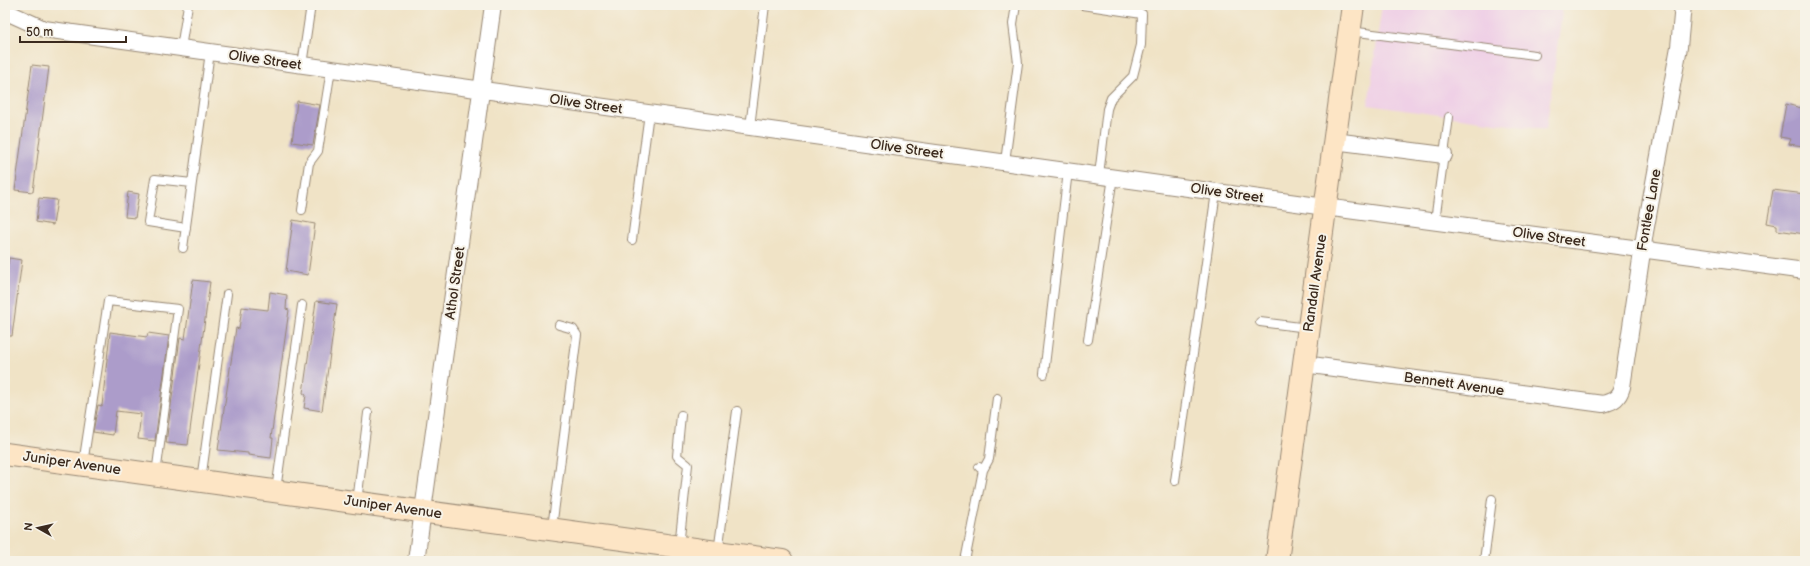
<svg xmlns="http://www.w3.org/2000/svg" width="1810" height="566" viewBox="0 0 1810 566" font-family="'Balsamiq Sans',sans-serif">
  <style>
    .built { fill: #efd0e6 }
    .building { fill: #ac9cca }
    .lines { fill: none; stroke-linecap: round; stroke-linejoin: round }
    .lane-casing { stroke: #968672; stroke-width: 10 }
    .street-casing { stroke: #968672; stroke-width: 18 }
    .secondary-casing { stroke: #968672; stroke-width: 24 }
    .lane { stroke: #fff; stroke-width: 8 }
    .street { stroke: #fff; stroke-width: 16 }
    .secondary { stroke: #fde5c5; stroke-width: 22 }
    .labels { text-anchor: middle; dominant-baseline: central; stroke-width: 4; stroke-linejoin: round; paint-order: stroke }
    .street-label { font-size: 14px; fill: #3b2a1e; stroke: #f7f3e8 }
  </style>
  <rect width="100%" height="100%" fill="#f7f3e8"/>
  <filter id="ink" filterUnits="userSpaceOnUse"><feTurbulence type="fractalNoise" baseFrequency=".025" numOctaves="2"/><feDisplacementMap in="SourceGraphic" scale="8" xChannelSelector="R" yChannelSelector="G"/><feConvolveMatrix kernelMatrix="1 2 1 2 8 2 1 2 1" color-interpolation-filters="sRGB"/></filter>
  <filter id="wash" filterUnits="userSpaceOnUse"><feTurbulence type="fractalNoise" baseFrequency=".012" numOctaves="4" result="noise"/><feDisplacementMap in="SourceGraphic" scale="16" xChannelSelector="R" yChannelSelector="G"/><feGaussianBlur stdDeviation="0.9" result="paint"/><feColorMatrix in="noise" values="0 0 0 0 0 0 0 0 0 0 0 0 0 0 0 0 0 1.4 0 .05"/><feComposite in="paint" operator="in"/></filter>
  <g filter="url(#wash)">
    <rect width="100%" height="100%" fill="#f0e3c6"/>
    <path class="built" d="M1382 5H1563L1546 130 1368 105Z"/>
    <g id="blocks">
      <path class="building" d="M32 65 49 67 33 192 15 190Z
        M297 101 320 105 313 145 292 142Z
        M1786 104 1805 109V142L1803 146 1789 144 1791 139 1780 137Z
        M1773 190 1805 194V234L1777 230V225L1767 223Z
        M128 192 139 194 135 218 125 217Z
        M39 198 57 200 53 225 36 222Z
        M293 220 315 224 308 275 286 271Z
        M9 258 22 260 12 336H5V264H8Z
        M193 280 210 282 188 445 166 443 180 338 185 339Z
        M270 292 287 295 286 309 289 310 271 438H273L271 458 248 455V453L218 450 236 328 239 329 242 307 268 310Z
        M316 301 337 304 322 411 304 408 306 395 303 393Z
        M110 332 147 337 148 333 169 336 155 441 138 439 141 414 116 411 113 435 93 432 98 405 102 406Z"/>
    </g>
  </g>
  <g filter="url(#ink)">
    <use href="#blocks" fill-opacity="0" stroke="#968672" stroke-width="1"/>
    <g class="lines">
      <g class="lane-casing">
        <path id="lane" d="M1082 5 1142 14 1141 45 1133 76 1111 98 1107 109 1099 175
          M1350 31 1535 55
          M181 48 188 5
          M302 65 311 5
          M750 127 765 5
          M1005 162 1018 63 1013 24 1016 5
          M302 210 309 163 318 151 331 69
          M1435 221 1449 117
          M186 228 148 222 155 179 192 183
          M632 240 649 113
          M183 248 210 52
          M1260 322 1308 328
          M1088 340 1113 177
          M1044 374 1068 171
          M83 464 108 301 178 309 156 474
          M983 470 989 459 997 398
          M201 480 227 294
          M1175 481 1216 192
          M276 490 302 305
          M357 502 368 413
          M552 528 577 335 573 329 559 325
          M679 546 688 465 677 456 681 415
          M718 552 737 411
          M965 561 983 470 979 467
          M1484 561 1492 499"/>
      </g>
      <g class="street-casing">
        <path id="street" d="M11 14 44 29 1325 207 1805 271
          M1334 141 1444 155
          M1304 364 1603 404C1614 401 1619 398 1622 387L1645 232 1679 47 1683 5
          M416 561 493 5"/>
      </g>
      <g class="secondary-casing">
        <path id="secondary" d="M5 454 782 561
          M1277 561 1353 5"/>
      </g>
      <use href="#lane" class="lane"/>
      <use href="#street" class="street"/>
      <use href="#secondary" class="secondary"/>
    </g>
  </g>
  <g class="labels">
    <g class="street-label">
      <text transform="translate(265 60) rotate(8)">Olive Street</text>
      <text transform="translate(586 104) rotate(8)">Olive Street</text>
      <text transform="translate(907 149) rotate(8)">Olive Street</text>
      <text transform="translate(1227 193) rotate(8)">Olive Street</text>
      <text transform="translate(1649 210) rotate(-80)">Fontlee Lane</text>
      <text transform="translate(1549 237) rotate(8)">Olive Street</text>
      <text transform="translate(455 283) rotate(-82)">Athol Street</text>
      <text transform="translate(1315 283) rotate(-82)">Randall Avenue</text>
      <text transform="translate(1454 384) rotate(8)">Bennett Avenue</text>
      <text transform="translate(72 463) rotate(8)">Juniper Avenue</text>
      <text transform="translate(393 507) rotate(8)">Juniper Avenue</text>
    </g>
  </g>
  <rect width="1810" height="566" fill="none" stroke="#f7f3e8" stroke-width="20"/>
  <g transform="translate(38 528) rotate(278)" stroke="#f7f3e8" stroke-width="3" paint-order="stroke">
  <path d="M0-3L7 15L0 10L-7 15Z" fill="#3b2a1e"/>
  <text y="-6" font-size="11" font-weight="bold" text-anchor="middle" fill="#3b2a1e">N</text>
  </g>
  <path d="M20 36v6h106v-6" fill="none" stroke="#3b2a1e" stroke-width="2"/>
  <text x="26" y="36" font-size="12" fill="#3b2a1e" stroke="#f7f3e8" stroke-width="3" paint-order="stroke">50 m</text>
</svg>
